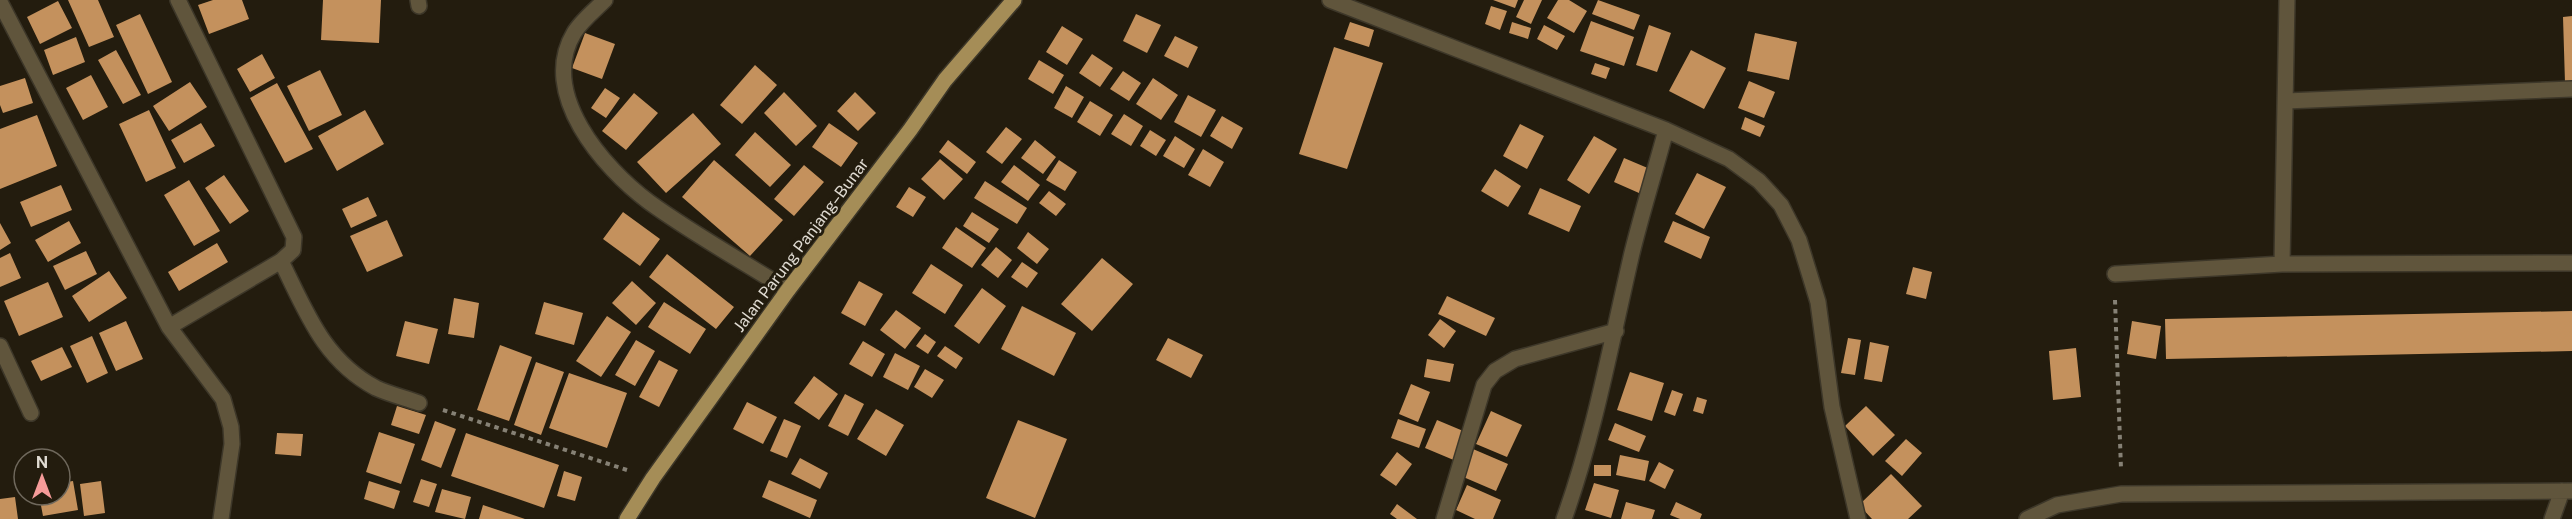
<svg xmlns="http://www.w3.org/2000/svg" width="2572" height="519" viewBox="0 0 2572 519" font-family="'Public Sans',sans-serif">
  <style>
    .building { fill: #c4915d }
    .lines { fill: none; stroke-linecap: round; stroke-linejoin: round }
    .minor-casing { stroke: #3d3729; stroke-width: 18 }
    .major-casing { stroke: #3d3729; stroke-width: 18 }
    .path { stroke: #868175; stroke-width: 4; stroke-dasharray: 4.5 4.5; stroke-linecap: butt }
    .minor { stroke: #60553c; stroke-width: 15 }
    .major { stroke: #a58d57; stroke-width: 15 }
    .labels { text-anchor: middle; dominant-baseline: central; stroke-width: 6; stroke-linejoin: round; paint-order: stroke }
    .street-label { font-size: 16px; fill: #e0dbd2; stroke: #231c0e }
  </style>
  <rect width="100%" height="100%" fill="#231c0e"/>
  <path class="building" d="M68 0H98L114 37 89 47Z
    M213 0H242L249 19 209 34 198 5Z
    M323 0H381L379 43 321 40Z
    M1493 0H1518L1515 8Z
    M1524 0H1542L1531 24 1516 17Z
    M1558 0H1569L1587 11 1574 33 1547 18Z
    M1598 0 1640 15 1634 30 1592 14Z
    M58 1 72 28 40 44 27 17Z
    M1491 6 1507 11 1500 30 1485 24Z
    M140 14 172 82 148 94 116 25Z
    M1136 14 1161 25 1147 53 1123 41Z
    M2572 16V83H2565L2563 17Z
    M1591 21 1634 37 1624 66 1580 51Z
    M1350 22 1374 30 1369 47 1344 39Z
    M1512 22 1531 28 1528 39 1509 33Z
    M1544 25 1565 36 1557 50 1537 39Z
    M1649 25 1671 33 1657 72 1636 65Z
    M1062 26 1083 39 1067 65 1046 52Z
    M585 33 615 44 602 79 572 68Z
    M1755 33 1797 42 1789 80 1747 71Z
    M1175 36 1198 47 1188 68 1164 56Z
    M76 37 85 62 53 75 44 50Z
    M1334 47 1383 63 1347 169 1299 154Z
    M116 50 141 95 123 104 98 60Z
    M1691 50 1726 68 1704 109 1669 91Z
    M262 54 275 78 250 92 237 69Z
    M1092 54 1113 68 1100 87 1079 73Z
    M1039 60 1064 75 1053 94 1028 79Z
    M1595 63 1610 68 1606 79 1591 74Z
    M755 65 777 85 742 124 720 105Z
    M320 70 342 115 309 131 287 86Z
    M1123 71 1141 83 1129 101 1110 89Z
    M91 75 108 107 83 120 66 88Z
    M25 78 33 103 3 113 0 105V86Z
    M1153 78 1178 95 1161 120 1136 104Z
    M1749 81 1775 92 1764 118 1738 108Z
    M190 82 207 107 169 131 153 106Z
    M277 83 313 149 285 163 250 98Z
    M1066 86 1084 97 1072 118 1054 108Z
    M605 88 620 98 606 118 591 108Z
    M784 92 817 126 796 146 764 113Z
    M855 92 876 113 858 131 837 111Z
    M634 93 658 113 626 150 602 131Z
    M1188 95 1216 110 1201 137 1174 122Z
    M1090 101 1113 115 1100 136 1077 122Z
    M149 110 176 168 146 182 119 124Z
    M365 110 384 144 337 171 318 136Z
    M693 113 721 144 666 193 637 162Z
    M1124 114 1143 126 1131 146 1111 134Z
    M37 115 57 166 0 189V129Z
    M1222 116 1243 128 1232 149 1210 136Z
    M1745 117 1765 126 1760 137 1741 129Z
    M201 123 215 146 184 163 171 140Z
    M829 123 858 143 841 167 812 147Z
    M1520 124 1544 136 1527 169 1503 156Z
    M1006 127 1022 139 1002 164 986 152Z
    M1150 130 1166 140 1156 156 1140 146Z
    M755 132 791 165 770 187 735 155Z
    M1175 136 1195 149 1184 168 1163 156Z
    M1594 136 1617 149 1589 194 1567 180Z
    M948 140 976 162 967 174 939 152Z
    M1035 140 1056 157 1043 174 1021 158Z
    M1203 149 1224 162 1210 187 1188 175Z
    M1624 158 1650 169 1639 193 1614 182Z
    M940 159 963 179 944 200 921 179Z
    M714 160 783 220 750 256 682 197Z
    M1059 160 1077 172 1065 191 1046 180Z
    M804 165 824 182 794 216 774 199Z
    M1014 165 1040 185 1028 201 1001 182Z
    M1495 169 1521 186 1508 207 1481 191Z
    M1697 173 1726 187 1704 229 1675 214Z
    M224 175 249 211 230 224 205 188Z
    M189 180 220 231 194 246 164 195Z
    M985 181 1027 208 1017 224 974 198Z
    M61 185 72 210 31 227 20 202Z
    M909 187 926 197 913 217 896 207Z
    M1540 188 1581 206 1569 232 1528 214Z
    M1049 191 1066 204 1056 216 1039 203Z
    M368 197 377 216 351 228 342 209Z
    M623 212 660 239 640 266 603 239Z
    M972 212 999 229 989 243 963 226Z
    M387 220 403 256 367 272 350 236Z
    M69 221 81 243 48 262 35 240Z
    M1673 221 1710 237 1701 259 1664 242Z
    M0 223 11 243 0 250Z
    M956 227 986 248 972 268 942 248Z
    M1028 232 1049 249 1037 264 1017 248Z
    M217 243 228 262 179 291 168 272Z
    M996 247 1012 260 998 278 981 265Z
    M86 251 97 274 65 290 53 266Z
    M10 253 21 278 0 287V258Z
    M667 254 734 307 716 329 649 277Z
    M1102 258 1133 284 1092 331 1061 304Z
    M1022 262 1038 273 1027 288 1011 277Z
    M931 264 963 285 945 314 912 293Z
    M1913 267 1932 272 1926 299 1906 294Z
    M109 271 127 298 89 322 72 296Z
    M632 281 656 303 636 325 612 303Z
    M859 281 883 294 865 326 841 313Z
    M48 282 63 317 19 336 4 301Z
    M982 288 1006 306 979 344 954 326Z
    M1447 296 1495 318 1486 336 1438 314Z
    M454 298 479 303 474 338 448 334Z
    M544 302 583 313 574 345 535 334Z
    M664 302 706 329 690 354 648 327Z
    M1022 306 1076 333 1054 376 1001 349Z
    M896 310 921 328 905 349 880 330Z
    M2572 311V351L2166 359 2165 319Z
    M607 316 631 332 601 377 576 361Z
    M1440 319 1456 331 1444 348 1428 335Z
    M126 321 143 359 116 371 99 333Z
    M405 321 438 329 429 364 396 356Z
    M2132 321 2161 326 2156 359 2127 354Z
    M925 334 936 342 928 354 916 346Z
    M92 336 108 373 87 383 70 346Z
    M1168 338 1203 355 1191 378 1156 360Z
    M1848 338 1861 340 1855 375 1841 373Z
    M636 340 655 351 635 386 615 375Z
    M863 341 885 354 872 377 849 364Z
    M1870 342 1889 346 1882 382 1864 379Z
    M500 345 532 357 509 421 477 410Z
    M945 346 963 358 956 369 937 356Z
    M62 347 72 367 41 381 31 361Z
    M2076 348 2081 397 2053 400 2049 351Z
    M895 353 920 366 908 390 883 377Z
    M1427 359 1454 364 1450 382 1424 377Z
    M659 360 678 370 659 407 639 397Z
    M536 362 564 372 541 435 514 425Z
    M925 369 944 380 932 398 914 387Z
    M1630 372 1664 383 1652 421 1617 410Z
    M569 373 627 393 607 448 549 428Z
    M814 376 838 394 819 420 794 403Z
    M1411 384 1430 392 1418 422 1399 414Z
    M1672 390 1683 394 1675 416 1664 412Z
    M845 394 864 404 848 436 828 426Z
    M1697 397 1707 400 1703 414 1693 411Z
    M747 402 777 417 763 444 733 429Z
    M397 406 426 415 419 434 391 425Z
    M1866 406 1895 435 1873 456 1845 426Z
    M876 409 904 425 886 456 857 439Z
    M1491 411 1522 425 1507 457 1476 444Z
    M784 419 801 426 787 458 770 451Z
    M1398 419 1426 429 1419 448 1391 438Z
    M1018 420 1067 439 1035 518 986 498Z
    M1437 420 1468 433 1456 461 1425 448Z
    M435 421 456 429 441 468 421 460Z
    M1615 423 1646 436 1639 452 1608 440Z
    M379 432 415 444 401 484 366 472Z
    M277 433 303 434 301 456 275 454Z
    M466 433 559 465 544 508 451 476Z
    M1906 439 1922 453 1902 476 1885 461Z
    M1473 449 1508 464 1496 491 1461 476Z
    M1397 452 1412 464 1396 486 1380 475Z
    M1620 455 1649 461 1645 481 1616 475Z
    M800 458 828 473 820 489 791 474Z
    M1659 462 1674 470 1665 489 1649 481Z
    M1594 465H1611V476H1594Z
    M564 471 582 477 575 501 557 496Z
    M1891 474 1922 506 1908 519H1872L1859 505Z
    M421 479 437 484 429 507 413 502Z
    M769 480 817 500 810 518 762 497Z
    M73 481 78 510 43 516 39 495H60V483Z
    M101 481 105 513 84 516 80 484Z
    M369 481 400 491 394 509 364 499Z
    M1594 483 1619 490 1611 518 1585 510Z
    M1467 485 1501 500 1493 519H1475L1456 510Z
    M442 489 471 497 465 519 435 512Z
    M15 497 18 519H0V499Z
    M1626 502 1655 510 1652 519H1621Z
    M1676 502 1702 514 1700 519H1680L1670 515Z
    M1397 504 1417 519H1397L1390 514Z
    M483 505 525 519H479Z"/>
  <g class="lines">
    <g class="minor-casing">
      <path id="minor" d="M418 0 419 6
        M605 0C595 10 581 21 574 33 538 93 603 168 649 202 693 234 742 261 788 290
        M1330 0 1666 130 1729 159 1759 181 1781 205 1799 240 1818 302 1832 407 1858 519
        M2287 0 2282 264 2572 263
        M0 2 169 327 223 399 231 427 232 444 221 519
        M2286 101 2572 89
        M281 261C306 311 323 360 376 388 389 394 405 398 419 403
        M2115 274 2282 264
        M169 327 281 261 293 250 294 237 178 0
        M0 346 31 413
        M1444 519 1484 385 1495 371 1515 359 1616 331
        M1564 519C1595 432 1611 343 1632 253 1642 212 1655 171 1666 130
        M2027 519 2057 505 2121 494 2572 491
        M2552 519 2562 491"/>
    </g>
    <g class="major-casing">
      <path id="major" d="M627 519 653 478 788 290 910 130 945 80 1014 0"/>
    </g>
    <path class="path" d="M2115 300 2121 469
      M443 410 627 470"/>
    <use href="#minor" class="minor"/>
    <use href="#major" class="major"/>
  </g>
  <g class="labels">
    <g class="street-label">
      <text transform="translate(801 245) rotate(-53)">Jalan Parung Panjang–Bunar</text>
    </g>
  </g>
  <g transform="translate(42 477)"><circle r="28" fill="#231c0e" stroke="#6f685c" stroke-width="1.5"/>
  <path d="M0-4.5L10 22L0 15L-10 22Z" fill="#f59b99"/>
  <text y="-9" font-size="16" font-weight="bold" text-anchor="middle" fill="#e0dbd2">N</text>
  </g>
</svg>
